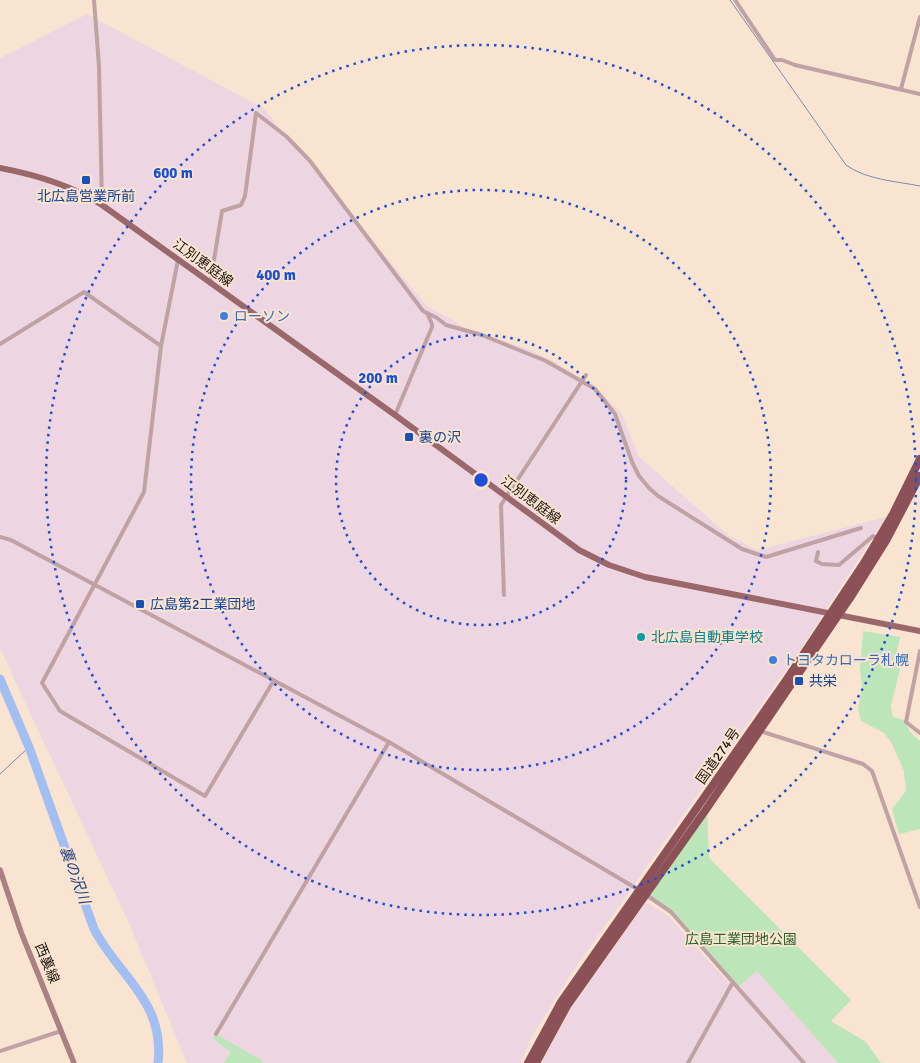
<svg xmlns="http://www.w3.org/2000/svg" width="920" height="1063" viewBox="0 0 920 1063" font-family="Signika,'Noto Sans JP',sans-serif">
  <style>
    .industrial { fill: #edd6e2 }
    .green { fill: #bce6b9 }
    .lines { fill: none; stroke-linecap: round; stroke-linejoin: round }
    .stream { stroke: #7b8bad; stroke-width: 1 }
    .river { stroke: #a3bef1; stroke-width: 9 }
    .street { stroke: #c0a2a4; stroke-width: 4 }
    .secondary { stroke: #ab8083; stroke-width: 5.5 }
    .primary { stroke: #9a676b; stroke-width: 6 }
    .highway { stroke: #8c5157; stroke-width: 8 }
    .ring { fill: none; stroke: #1d4ed8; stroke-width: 2.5; stroke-dasharray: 2.5 5 }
    .transit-dot { fill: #1a4fb4; stroke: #f9e3d1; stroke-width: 2 }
    .shop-dot { fill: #3f7fe0; stroke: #f9e3d1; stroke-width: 2 }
    .culture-dot { fill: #0f9aa8; stroke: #f9e3d1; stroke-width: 2 }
    .labels { text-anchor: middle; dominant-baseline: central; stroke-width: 4; stroke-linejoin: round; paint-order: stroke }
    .transit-label { font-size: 14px; fill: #164399; stroke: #f9e3d1; text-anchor: start }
    .street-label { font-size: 14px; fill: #1d150f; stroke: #f9e3d1 }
    .shop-label { font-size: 14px; fill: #366cbe; stroke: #f9e3d1; text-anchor: start }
    .culture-label { font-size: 14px; fill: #0d838f; stroke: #f9e3d1; text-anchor: start }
    .park-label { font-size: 14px; fill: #2b642a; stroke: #f9e3d1 }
    .water-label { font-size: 15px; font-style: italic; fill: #25437f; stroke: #f9e3d1 }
    .centre { fill: #1d4ed8; stroke: #f9e3d1; stroke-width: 2.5 }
    .ring-label { font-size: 15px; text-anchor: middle; font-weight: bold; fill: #1d4ed8; stroke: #f9e3d1; stroke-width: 4; stroke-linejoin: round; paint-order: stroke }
  </style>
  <rect width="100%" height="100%" fill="#f9e3d1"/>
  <path class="industrial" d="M87 14 263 108 426 305 464 327 530 350 555 362 595 387 622 414 638 456 728 535 757 550 886 517 804 644 571 974 533 1035 520 1063H187L128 921 0 649V58Z
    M646 902 668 916 735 990 757 970 838 1063H541L572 1007Z"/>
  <path class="green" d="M863 631 900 637 896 657 901 665 891 706 893 717 904 720 910 732 920 741V829L899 834 892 809 906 791 904 771 891 742 884 733 861 721 858 709 862 688 860 668Z
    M707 808 709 858 851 1000 831 1021 866 1042 881 1063H838L757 971 738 987 671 912 646 894Z
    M216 1034 263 1061 262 1063H224L231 1052 213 1039Z"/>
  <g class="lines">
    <path class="stream" d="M730 0 846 165C867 180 895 181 920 186
      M0 774 29 747"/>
    <path class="river" d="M0 679 29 747 94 929C119 977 165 1001 158 1063"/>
    <path class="street" d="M94 0 99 66 102 205
      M735 0 775 60H782L795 65 920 94
      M901 89 920 17
      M210 284 222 211 241 205 245 196 256 113 287 137 310 161 423 311 437 318 446 325 482 335 546 361 595 389 615 414 632 462 639 476 649 488 658 496 742 549 766 557 861 528
      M0 344 84 292 161 346 144 492 42 683 60 711 205 796 274 680
      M161 346 178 260
      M395 415 432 327V324L427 313
      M0 537 11 540 389 742 639 890
      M818 552 816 561 822 564 839 565 873 536 879 539
      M504 595 501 505 586 375
      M920 651 906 722 920 733
      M760 731 863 764 872 771 920 907
      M645 894 671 912 804 1063
      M216 1034 389 742
      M0 1051 61 1031
      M688 1063 733 982"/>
    <path class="secondary" d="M0 870 21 932 74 1063"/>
    <path class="primary" d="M0 168C37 175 71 185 102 205L395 415 579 550 609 565 645 577 920 631"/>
    <path class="highway" d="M528 1063 561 1002 787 679 864 563 893 514 920 459
      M536 1063 567 1006 707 808 850 598 887 539 920 476"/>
  </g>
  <g class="ring">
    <circle cx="481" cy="480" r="145"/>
    <circle cx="481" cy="480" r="290"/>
    <circle cx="481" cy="480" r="435"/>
  </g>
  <g class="transit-dot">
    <rect x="81" y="175" width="10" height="10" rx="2.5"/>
    <rect x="404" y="432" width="10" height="10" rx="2.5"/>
    <rect x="135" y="599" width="10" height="10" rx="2.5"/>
    <rect x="794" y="676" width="10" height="10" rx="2.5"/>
  </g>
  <g class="shop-dot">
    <circle cx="224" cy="316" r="5"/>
    <circle cx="773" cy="660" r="5"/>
  </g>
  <circle class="culture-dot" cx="641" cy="637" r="5"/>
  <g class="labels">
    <g class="transit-label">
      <text x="86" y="196" text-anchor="middle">北広島営業所前</text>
      <text x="419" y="437">裏の沢</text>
      <text x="150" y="604">広島第2工業団地</text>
      <text x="809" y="681">共栄</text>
    </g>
    <g class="street-label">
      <text transform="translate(203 263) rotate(36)">江別恵庭線</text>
      <text transform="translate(531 500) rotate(37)">江別恵庭線</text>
      <text transform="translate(718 756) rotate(-55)">国道274号</text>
      <text transform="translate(47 963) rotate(68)">西裏線</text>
    </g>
    <g class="shop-label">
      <text x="234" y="316">ローソン</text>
      <text x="783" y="660">トヨタカローラ札幌</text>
    </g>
    <g class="culture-label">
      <text x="651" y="637">北広島自動車学校</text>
    </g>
    <g class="park-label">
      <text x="741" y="939">広島工業団地公園</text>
    </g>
    <g class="water-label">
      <text transform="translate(75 875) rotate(70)">裏の沢川</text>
    </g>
  </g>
  <circle cx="481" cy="480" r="8" class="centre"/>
  <g class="ring-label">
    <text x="173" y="178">600 m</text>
    <text x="276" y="280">400 m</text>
    <text x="378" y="383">200 m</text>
  </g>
</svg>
